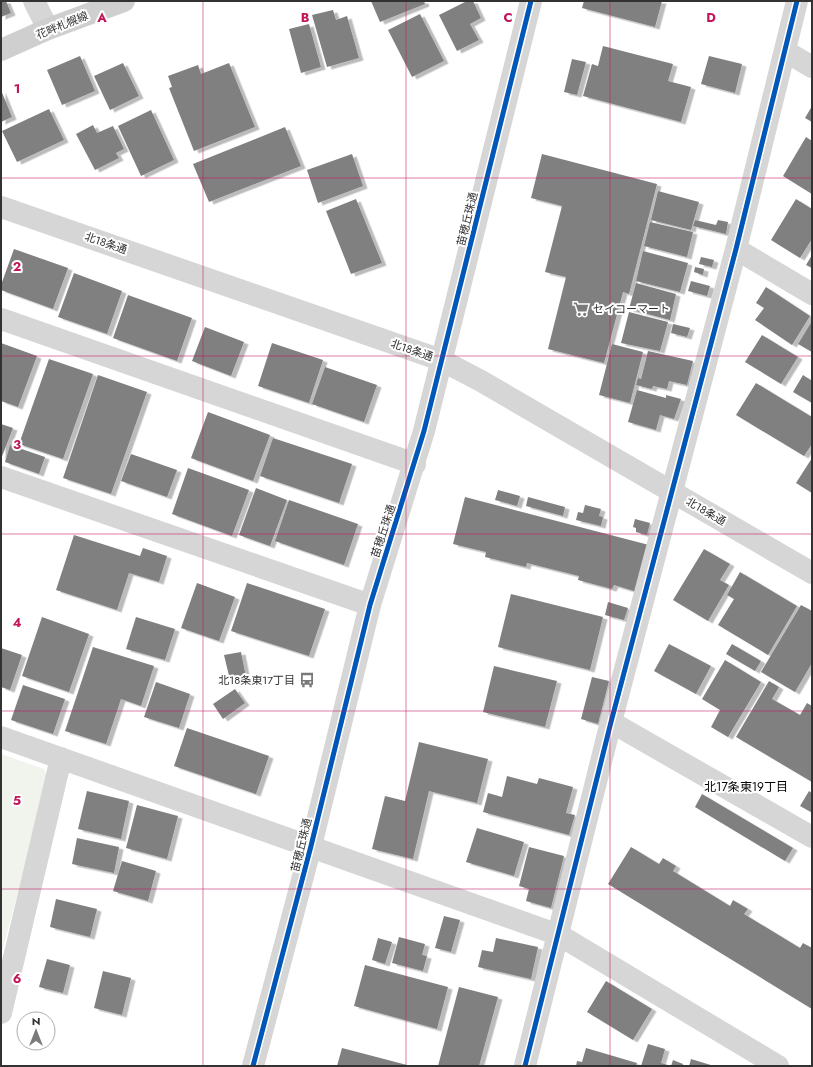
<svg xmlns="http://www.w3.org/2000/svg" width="813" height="1067" viewBox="0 0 813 1067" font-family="Jost,'Noto Sans JP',sans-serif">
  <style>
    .green { fill: #f1f4ed }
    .building { fill: #808080; filter: url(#shadow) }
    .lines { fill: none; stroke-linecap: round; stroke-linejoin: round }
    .minor { stroke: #d6d6d6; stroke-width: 22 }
    .tertiary { stroke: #d6d6d6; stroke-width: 22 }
    .secondary { stroke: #cfcfcf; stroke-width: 22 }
    .cycleway-casing { stroke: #fff; stroke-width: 8 }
    .cycleway { stroke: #0057b8; stroke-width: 5 }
    .grid { fill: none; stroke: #c2185b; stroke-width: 1; stroke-opacity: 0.55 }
    .labels { text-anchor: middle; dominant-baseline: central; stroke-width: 4; stroke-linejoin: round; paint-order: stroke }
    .street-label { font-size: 11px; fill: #323232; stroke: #fff }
    .poi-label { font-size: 11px; fill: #323232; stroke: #fff; text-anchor: start }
    .neighbourhood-label { font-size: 12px; fill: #000; stroke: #fff }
    .grid-label { font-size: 13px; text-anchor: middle; font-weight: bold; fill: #c2185b; stroke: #fff; stroke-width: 4; stroke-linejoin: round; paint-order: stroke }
  </style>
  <defs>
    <filter id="shadow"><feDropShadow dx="4.5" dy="2.5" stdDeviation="0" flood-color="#0004"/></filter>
  </defs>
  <rect width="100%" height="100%" fill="#fff"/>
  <path class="green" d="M1 754 44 769 48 779 1 956Z"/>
  <path class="building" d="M1 1H6L11 13 1 17Z
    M371 1H424L425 4 380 22Z
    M467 1H473L481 18 470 24 479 40 457 51 439 15Z
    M584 1H662L655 27 582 8Z
    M333 10 336 20 347 16 359 58 327 67 312 15Z
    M420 14 444 61 412 77 388 30Z
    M309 24 321 67 301 73 289 29Z
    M603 46 673 64 668 81 691 87 681 122 583 96 592 64 598 66Z
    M80 56 95 91 62 105 47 70Z
    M709 56 742 64 735 93 701 84Z
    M572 59 586 62 577 95 564 92Z
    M123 63 139 96 110 110 94 76Z
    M229 63 255 127 194 151 169 88 172 87 168 76 198 65 201 74Z
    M1 90 12 117 1 122Z
    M812 106V122L805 118Z
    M49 109 64 140 17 162 2 131Z
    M151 110 174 160 141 176 118 126Z
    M93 125 97 133 113 126 124 149 116 153 119 158 95 170 76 134Z
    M285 127 301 166 209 202 193 164Z
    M806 137 812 141V194L783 176Z
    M352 154 363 186 318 203 307 170Z
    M542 154 657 184 629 294 623 292 604 363 548 349 566 277 545 272 562 206 531 198Z
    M658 191 699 202 691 230 651 220Z
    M356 199 382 263 351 274 326 211Z
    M796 199 812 209V239L800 258 771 240Z
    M695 220 716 225 718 220 728 222 726 234 693 226Z
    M650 222 693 232 687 257 644 246Z
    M14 249 68 268 53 309 1 290V285Z
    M643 251 688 263 680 292 636 281Z
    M812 255V268L806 265Z
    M701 257 714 260 712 267 699 264Z
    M695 267 704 269 703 275 694 272Z
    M74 273 122 291 107 334 58 317Z
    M691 281 710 286 707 296 688 291Z
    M636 283 676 294 670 320 629 309Z
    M766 287 810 316 792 345 755 320 764 308 756 303Z
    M128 295 192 318 177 361 113 338Z
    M629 312 668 322 660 351 621 343Z
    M812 321V352L798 344Z
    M673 324 690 328 687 337 671 333Z
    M205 327 244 342 231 376 192 361Z
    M762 335 798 357 781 384 745 362Z
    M1 343 37 356 18 407 1 401Z
    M272 343 323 360 309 403 258 386Z
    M612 344 643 352 630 403 599 395Z
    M648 351 693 361 687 385 669 381 667 389 653 386 652 389 636 385 638 378 641 379Z
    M49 359 93 374 63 459 19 444Z
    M325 367 377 385 364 422 312 404Z
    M98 375 147 392 111 494 63 478Z
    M803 375 812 381V403L793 392Z
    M756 383 812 417V444L804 456 736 415Z
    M637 390 666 398V395L681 399 674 419 660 415 656 430 628 422Z
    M208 412 270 435 253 481 191 458Z
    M1 424 13 428 1 459Z
    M273 438 352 464 339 503 260 476Z
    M10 445 45 457 39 474 5 462Z
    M131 454 177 470 167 497 121 481Z
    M812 458V493L796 483Z
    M188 468 249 490 232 536 172 514Z
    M256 488 287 500 270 546 239 535Z
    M498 490 520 496 517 506 495 500Z
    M465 497 649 545 637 592 614 585 612 589 578 580 579 576 527 563 526 567 485 557 486 552 453 544Z
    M528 497 565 507 563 516 526 506Z
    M289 500 358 524 344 565 275 541Z
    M585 505 601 509 599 516 603 517 601 526 576 520 578 512 583 513Z
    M635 519 650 523 647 535 636 532V528L633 527Z
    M74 535 140 556 143 548 167 556 159 582 129 573 117 610 56 590Z
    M704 549 730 564 720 580 729 585 708 621 673 600Z
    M740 572 797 606 768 655 718 625 734 599 727 595Z
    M197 583 235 597 219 641 181 628Z
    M247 583 325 609 309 656 231 631Z
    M511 594 603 617 590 670 498 647Z
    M608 602 628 608 624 620 605 615Z
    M801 605 812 611V663L795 692 761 672Z
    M42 617 89 634 69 692 22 676Z
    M136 617 175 629 165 660 126 649Z
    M669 644 711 666 696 694 654 671Z
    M732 644 761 661 755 671 726 654Z
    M93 647 154 666 141 706 121 699 106 744 65 731Z
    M1 648 22 655 10 690 1 687Z
    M241 652 246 677 230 680 224 655Z
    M725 660 761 682 728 737 711 727 720 710 702 699Z
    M494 666 557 681 545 727 483 712Z
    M592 677 609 681 598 724 581 719Z
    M769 681 779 687 772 699 800 715 807 703 812 706V782L736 737Z
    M156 682 190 694 179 728 144 717Z
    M23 685 65 699 53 734 11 720Z
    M235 689 245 703 223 719 213 704Z
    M187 728 269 756 256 794 174 766Z
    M419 742 488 759 477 803 429 791 413 859 372 849 385 796 405 801Z
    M507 776 537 784 539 778 573 787 566 813 575 815 569 835 483 812 488 793 502 797Z
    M87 791 129 801 121 839 78 829Z
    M809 791 812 793 811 812 800 806Z
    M702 794 793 848 785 861 695 807Z
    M137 805 178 816 167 859 126 848Z
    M477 828 524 842 514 876 466 862Z
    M77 838 119 847 114 873 72 864Z
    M529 847 564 856 551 908 526 901 529 889 519 886Z
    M631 847 659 864 663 858 676 866 673 871 730 906 733 900 748 909 744 914 800 948 803 943 812 948V1009L608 884Z
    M122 861 156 871 148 901 113 891Z
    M56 899 97 909 90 937 50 927Z
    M444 916 460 920 451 952 435 948Z
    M399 937 425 944 422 955 427 956 423 971 392 963Z
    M378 938 392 942 385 964 372 960Z
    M496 938 538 947 531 979 478 967 482 950 493 952Z
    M47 959 70 965 63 993 39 987Z
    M365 965 448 987 437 1029 354 1006Z
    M103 971 131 978 122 1015 94 1008Z
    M606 981 652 1009 633 1040 587 1012Z
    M459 987 498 997 479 1066H438Z
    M648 1044 665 1049 661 1063 671 1066H641Z
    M342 1048 407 1065V1066H337Z
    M586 1048 637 1063 636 1066H576L577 1061 582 1062Z
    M691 1059 714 1066H689Z
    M673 1060 683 1064 682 1066H671Z"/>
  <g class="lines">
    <path class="minor" d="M34 1 48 29
      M785 51 812 67
      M736 249 812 294
      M1 319 415 464
      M441 360 481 381 812 573
      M1 477 370 605
      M611 722 812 837
      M1 737 559 935 778 1066
      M1 1013 61 758
      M525 1066 611 722 736 249 797 1"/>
    <path class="tertiary" d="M1 207 441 360
      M253 1066 311 846 370 605 424 431 531 1"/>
    <path class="secondary" d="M1 50 48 29 124 1"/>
    <g class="cycleway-casing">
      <path id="cycleway" d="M253 1066 311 846 370 605 424 431 531 1
        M525 1066 611 722 736 249 797 1"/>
    </g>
    <use href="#cycleway" class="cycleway"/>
  </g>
  <path class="grid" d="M203 1V1066M406 1V1066M610 1V1066M1 178H812M1 356H812M1 534H812M1 711H812M1 889H812"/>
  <defs>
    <g id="supermarket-bare" transform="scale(1.2)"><path d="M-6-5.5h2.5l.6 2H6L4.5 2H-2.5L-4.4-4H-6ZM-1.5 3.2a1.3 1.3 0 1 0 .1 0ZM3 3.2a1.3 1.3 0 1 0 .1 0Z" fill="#7a7a7a" stroke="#fff" stroke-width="2.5" paint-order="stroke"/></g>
    <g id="bus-bare" transform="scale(1.2)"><path d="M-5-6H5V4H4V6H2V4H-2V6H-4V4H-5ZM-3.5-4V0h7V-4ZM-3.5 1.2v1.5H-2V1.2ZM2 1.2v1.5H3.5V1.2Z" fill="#7a7a7a" stroke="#fff" stroke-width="2.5" paint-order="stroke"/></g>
  </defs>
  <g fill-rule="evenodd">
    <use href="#supermarket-bare" x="581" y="309"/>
    <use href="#bus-bare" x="307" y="680"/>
  </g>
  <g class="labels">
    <g class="street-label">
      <text transform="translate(62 25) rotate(-22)">花畔札幌線</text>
      <text transform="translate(467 219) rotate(-76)">苗穂丘珠通</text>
      <text transform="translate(106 243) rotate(19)">北18条通</text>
      <text transform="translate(412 350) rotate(19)">北18条通</text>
      <text transform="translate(706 511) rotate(30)">北18条通</text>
      <text transform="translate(383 531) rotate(-72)">苗穂丘珠通</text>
      <text transform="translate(301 845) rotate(-76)">苗穂丘珠通</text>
    </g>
    <g class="poi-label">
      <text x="593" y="309">セイコーマート</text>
      <text x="295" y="680" text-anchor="end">北18条東17丁目</text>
    </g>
    <g class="neighbourhood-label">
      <text x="746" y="787">北17条東19丁目</text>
    </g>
  </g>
  <g class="grid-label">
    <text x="102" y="22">A</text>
    <text x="305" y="22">B</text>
    <text x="508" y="22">C</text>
    <text x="711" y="22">D</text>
    <text x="17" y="93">1</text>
    <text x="17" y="271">2</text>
    <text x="17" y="449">3</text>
    <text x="17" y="627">4</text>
    <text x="17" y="805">5</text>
    <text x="17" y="983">6</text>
  </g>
  <rect width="813" height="1067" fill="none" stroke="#323232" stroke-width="4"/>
  <g transform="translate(36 1031)"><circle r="19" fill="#ffffff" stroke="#adadad"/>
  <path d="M0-3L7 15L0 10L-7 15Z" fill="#7a7a7a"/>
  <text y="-6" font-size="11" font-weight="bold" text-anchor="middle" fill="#323232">N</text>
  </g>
</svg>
